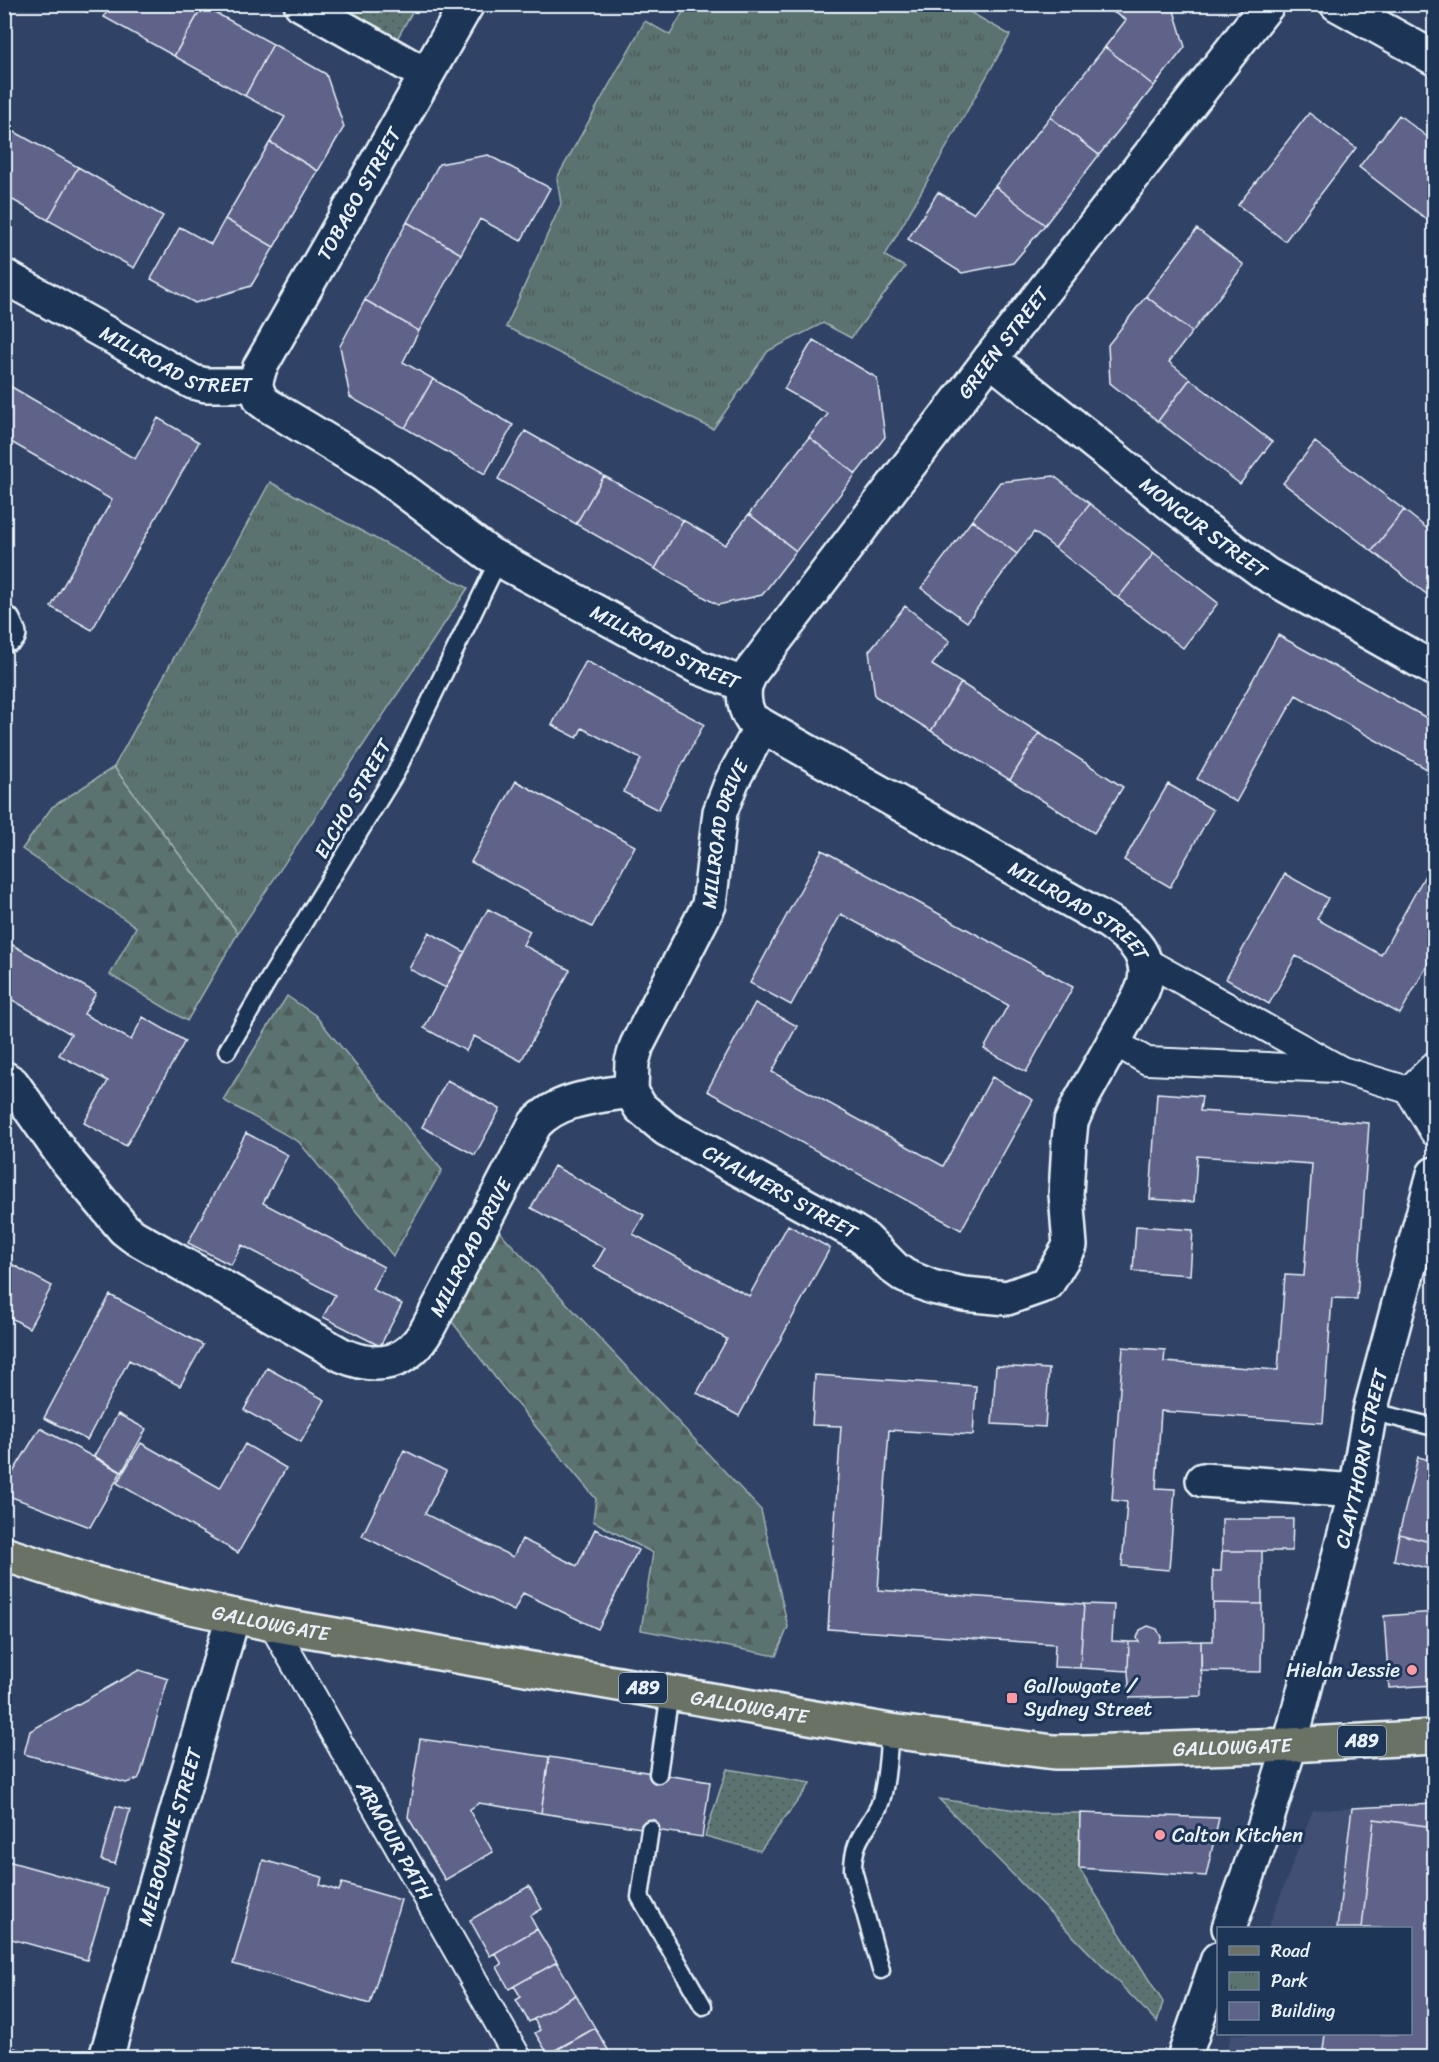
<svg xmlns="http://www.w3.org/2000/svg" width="1439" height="2062" viewBox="0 0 1439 2062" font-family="Sriracha,sans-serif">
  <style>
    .built { fill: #415073 }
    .grass { fill: url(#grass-dots); stroke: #a1b2b4; stroke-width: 1.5 }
    .forest { fill: url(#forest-firs); stroke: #a1b2b4; stroke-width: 1.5 }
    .park { fill: url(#park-tufts); stroke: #a1b2b4; stroke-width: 1.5 }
    .building { fill: #5e6389; stroke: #e8f1f8; stroke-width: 1.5 }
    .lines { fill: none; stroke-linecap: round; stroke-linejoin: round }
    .service-casing { stroke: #e8f1f8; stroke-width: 21 }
    .pedestrian-casing { stroke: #e8f1f8; stroke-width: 30 }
    .minor-casing { stroke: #e8f1f8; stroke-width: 38 }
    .primary-casing { stroke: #e8f1f8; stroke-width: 38 }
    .service { stroke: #1d3557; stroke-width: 16 }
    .pedestrian { stroke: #1d3557; stroke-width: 26 }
    .minor { stroke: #1d3557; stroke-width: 33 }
    .primary { stroke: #6b7165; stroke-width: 33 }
    .poi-dot { fill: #ff9aa2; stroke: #1d3557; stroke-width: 2 }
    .labels { text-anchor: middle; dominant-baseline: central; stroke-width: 6; stroke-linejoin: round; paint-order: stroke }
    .shield { fill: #1d3557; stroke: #abb9c8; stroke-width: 1.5 }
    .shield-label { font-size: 18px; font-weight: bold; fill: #e8f1f8 }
    .street-label { font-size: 20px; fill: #e8f1f8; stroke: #1d3557 }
    .poi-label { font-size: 20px; fill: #e8f1f8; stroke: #1d3557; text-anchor: start }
  </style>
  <defs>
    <pattern id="grass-dots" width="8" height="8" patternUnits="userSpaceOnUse" patternTransform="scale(1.5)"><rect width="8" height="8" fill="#5a736f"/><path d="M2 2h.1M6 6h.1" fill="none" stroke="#4f5b5b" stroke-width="1.8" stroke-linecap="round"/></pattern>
    <pattern id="forest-firs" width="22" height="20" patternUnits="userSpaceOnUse" patternTransform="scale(1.5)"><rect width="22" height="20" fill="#5a736f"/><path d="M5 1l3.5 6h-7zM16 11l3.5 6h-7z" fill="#4f5b5b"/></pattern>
    <pattern id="park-tufts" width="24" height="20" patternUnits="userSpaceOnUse" patternTransform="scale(1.5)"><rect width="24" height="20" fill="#5a736f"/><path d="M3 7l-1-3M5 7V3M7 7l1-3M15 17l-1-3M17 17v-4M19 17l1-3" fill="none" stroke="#4f5b5b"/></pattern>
  </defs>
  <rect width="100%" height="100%" fill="#304366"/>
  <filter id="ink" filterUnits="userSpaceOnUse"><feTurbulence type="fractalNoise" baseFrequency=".0167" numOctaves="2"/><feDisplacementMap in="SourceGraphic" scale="12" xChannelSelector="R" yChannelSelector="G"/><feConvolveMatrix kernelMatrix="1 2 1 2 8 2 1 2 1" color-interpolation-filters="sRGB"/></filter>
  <g filter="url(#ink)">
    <path class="built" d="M1434 1804V2057L1223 2058 1232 2034H1410V1928H1268L1313 1810Z"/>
    <path class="grass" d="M335 5H416L397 39Z
      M727 1769 811 1783 760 1851 705 1836Z
      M939 1799 1038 1813H1080L1079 1868 1163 2002 1157 2022Z"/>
    <path class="forest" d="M114 767 238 933 187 1021 110 975 136 927 22 849 52 807Z
      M287 996 315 1015 442 1170 393 1256 299 1142 223 1100Z
      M497 1229 761 1510 788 1627 776 1656 641 1630 653 1553 593 1521 596 1499 501 1385 449 1318Z"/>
    <path class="park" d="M956 4 1010 35 885 256 905 267 851 338 823 323 768 351 713 429 506 327 561 204 557 178 645 21 670 35 687 5Z
      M270 482 468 588 238 933 114 767Z"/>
    <path class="building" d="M74 4H93L88 13Z
      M111 4H201L203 6 174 56 104 17Z
      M1100 4H1172L1185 47 1154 86 1105 47 1126 20Z
      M203 6 273 44 245 96 174 56Z
      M273 44 326 74 344 127 318 171 270 142 285 117 245 96Z
      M1105 47 1154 86 1099 155 1050 117Z
      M1309 113 1356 148 1285 241 1238 205Z
      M1399 115 1434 142V225L1359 167Z
      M1050 117 1099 155 1045 225 995 186Z
      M4 126 78 167 48 220 4 195Z
      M270 142 318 171 274 247 225 219Z
      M488 155 550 188 521 241 480 219 461 254 407 222 439 164Z
      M78 167 163 216 134 268 48 220Z
      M995 186 1045 225 1013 263 962 273 908 239 938 192 973 213Z
      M225 219 274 247 251 286 195 303 151 279 180 227 211 244Z
      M407 222 461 254 419 331 365 300Z
      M1197 229 1244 265 1192 332 1146 296Z
      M1146 296 1192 332 1169 362 1190 379 1158 421 1110 383 1108 345Z
      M365 300 419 331 403 362 433 379 405 428 350 397 340 346Z
      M813 340 877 378 885 437 856 474 809 437 828 414 784 389Z
      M433 379 513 425 485 474 405 428Z
      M1190 379 1272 442 1240 484 1158 421Z
      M10 386 135 459 158 418 199 442 92 630 51 607 112 500 4 438V395Z
      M525 431 604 476 576 524 498 479Z
      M809 437 856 474 796 551 749 514Z
      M1315 442 1404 510 1372 551 1283 483Z
      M604 476 683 520 655 569 576 524Z
      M1054 476 1090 504 1055 548 1034 532 1017 554 972 520 1000 482Z
      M1090 504 1154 553 1118 598 1055 548Z
      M1404 510 1434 534V600L1372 551Z
      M749 514 796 551 762 595 718 605 655 569 683 520 725 545Z
      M972 520 1017 554 967 622 921 588Z
      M1154 553 1218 603 1183 648 1118 598Z
      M905 606 950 641 932 665 961 683 931 731 875 696 869 651Z
      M1278 635 1434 722V773L1296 695 1236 802 1197 779Z
      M586 661 704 724 658 810 623 792 641 759 582 728 577 738 552 725Z
      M961 683 1039 733 1010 780 931 731Z
      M1039 733 1123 787 1094 833 1010 780Z
      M516 781 635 846 592 927 471 862Z
      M1168 784 1213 810 1170 887 1124 860Z
      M822 850 1073 987 1026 1072 984 1049 1008 1005 841 914 791 1005 750 983Z
      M1434 859V953L1400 1014 1296 956 1269 1004 1226 979 1285 874 1328 898 1317 919 1381 955Z
      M488 909 530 931 523 945 570 970 521 1061 474 1036 466 1051 424 1028Z
      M429 932 465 952 446 988 409 969Z
      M4 940 96 993 84 1014 131 1040 143 1017 185 1041 126 1146 84 1123 108 1081 59 1055 71 1034 4 995Z
      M755 1003 797 1026 772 1072 943 1166 992 1077 1033 1100 961 1230 707 1091Z
      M447 1080 500 1109 475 1155 422 1127Z
      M1157 1093 1202 1096 1200 1111 1369 1123 1357 1299 1332 1298 1323 1423 1161 1411 1156 1488 1175 1489 1169 1570 1122 1566 1127 1502 1112 1500 1123 1347 1165 1350 1164 1362 1278 1370 1285 1275 1304 1276 1312 1164 1197 1156 1194 1202 1150 1199Z
      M246 1133 288 1155 263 1203 384 1267 372 1289 402 1304 380 1346 323 1317 335 1295 242 1245 231 1265 188 1243Z
      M554 1166 644 1215 633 1234 749 1296 788 1225 830 1248 739 1416 697 1393 727 1339 594 1267 605 1248 531 1208Z
      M1136 1226 1193 1230 1190 1275 1133 1271Z
      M4 1260 52 1286 29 1328 4 1314Z
      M110 1295 203 1345 180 1386 129 1360 87 1440 44 1418Z
      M996 1366 1049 1369 1045 1427 992 1424Z
      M267 1368 325 1400 301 1442 244 1410Z
      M815 1375 976 1386 973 1435 889 1430 878 1590 1084 1604 1080 1668 1054 1667 1055 1644 828 1629 841 1426 812 1425Z
      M118 1414 146 1429 122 1472 94 1456Z
      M40 1428 121 1472 90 1527 4 1494V1487Z
      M141 1443 220 1488 245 1444 286 1468 238 1553 117 1483Z
      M404 1450 446 1471 425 1514 513 1557 522 1539 577 1566 595 1529 638 1550 598 1629 523 1593 514 1611 362 1536Z
      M1418 1457 1434 1461V1543L1399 1534Z
      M1222 1519H1293L1292 1551H1222Z
      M1399 1534 1434 1543V1570L1394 1560Z
      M1222 1551H1262V1604L1213 1603V1571H1221Z
      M1213 1603 1262 1604 1261 1672 1201 1671V1641H1213Z
      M1084 1604 1114 1605 1112 1641 1129 1642 1128 1671 1080 1668Z
      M1434 1612V1685L1389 1688 1384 1616Z
      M1148 1626 1157 1629 1161 1637 1159 1642 1201 1641 1202 1696 1130 1698 1128 1671 1129 1642H1139L1137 1638 1140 1630Z
      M139 1670 168 1679 141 1773 138 1779 126 1783 24 1754 30 1731Z
      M420 1739 549 1757 541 1813 479 1803 469 1810 493 1852 445 1880 408 1817Z
      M549 1757 710 1782 702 1837 541 1813Z
      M1434 1804V1827L1374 1819 1362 1928H1337L1352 1808Z
      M116 1806 130 1810 115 1864 101 1860Z
      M1080 1813 1219 1818 1206 1876 1079 1868Z
      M1374 1819 1434 1827V2058H1322L1325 2034H1410V1928H1362Z
      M4 1860 108 1889 87 1960 4 1937Z
      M263 1860 322 1877 320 1885 339 1891 342 1883 401 1900 370 2004 233 1964Z
      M529 1886 542 1909 530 1916 537 1929 490 1956 470 1920Z
      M537 1929 557 1962 509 1989 497 1967 502 1964 495 1953Z
      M557 1962 576 1995 529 2022 516 2000 521 1997 514 1986Z
      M576 1995 595 2028 548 2054 535 2033 540 2030 534 2019Z
      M595 2028 613 2058H556L553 2052Z
      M4 2045 48 2058H4Z"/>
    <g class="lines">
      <g class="service-casing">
        <path id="service" d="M227 1051 269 979 396 772 499 559
          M1370 1411 1434 1427
          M658 1774 670 1693
          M650 1829 640 1897 703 2006
          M881 1970 853 1870C853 1838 867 1831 879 1806 887 1787 888 1751 890 1731"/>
      </g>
      <g class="pedestrian-casing">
        <g id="pedestrian">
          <path d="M1144 960 1342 1070 1408 1090 1434 1103"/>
          <path d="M1114 1042 1147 1061 1336 1069"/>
          <path d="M1434 1065 1408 1090 1434 1133"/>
          <path id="s1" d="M272 1624 518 2058"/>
        </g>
      </g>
      <g class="minor-casing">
        <g id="minor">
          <path d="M301 4 426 75"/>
          <path d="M1337 4 1434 58"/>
          <path id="s2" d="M4 276 193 382 206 385H255L261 400 269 406 382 474 489 554 698 667 745 685C743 698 744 709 752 720L1109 922C1134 939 1155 959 1142 991L1079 1104 1071 1122 1069 1142 1066 1194 1070 1246 1047 1284 1007 1298 964 1294 932 1287 905 1276 894 1268 865 1239 854 1232 666 1129 640 1107 631 1091"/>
          <path id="s3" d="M990 359 1175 507 1266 574 1434 669"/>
          <path id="s4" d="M255 385 260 367 467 4"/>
          <path d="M4 623 9 634"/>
          <path id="s5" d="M745 685 751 672 990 359 1268 4"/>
          <path id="s6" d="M4 1078 12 1083 64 1157 124 1229 133 1236 342 1355C379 1371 408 1364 428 1328L535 1124C559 1098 598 1096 631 1091L632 1062 637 1045 709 905 720 812 732 781 762 726"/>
          <path d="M1203 1480 1356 1491"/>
          <path id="s7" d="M1229 1928 1262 1835 1290 1745 1356 1491 1370 1411 1434 1174"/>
          <path id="s8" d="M106 2058 233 1616"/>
          <path d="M1184 2058 1218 1959"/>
        </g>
      </g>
      <g class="primary-casing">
        <g id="primary">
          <path id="s9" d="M4 1554 94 1583 182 1605 272 1624 890 1731 1054 1752H1085L1290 1745 1434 1737"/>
        </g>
      </g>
      <use href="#service" class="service"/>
      <use href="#pedestrian" class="pedestrian"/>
      <use href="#minor" class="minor"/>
      <use href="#primary" class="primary"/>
    </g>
  </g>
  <g class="poi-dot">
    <circle cx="1412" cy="1670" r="6"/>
    <rect x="1006" y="1692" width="12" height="12" rx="3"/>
    <circle cx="1160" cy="1835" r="6"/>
  </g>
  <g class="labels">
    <g class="shield">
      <rect x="619" y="1673" width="48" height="30" rx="4.5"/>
      <rect x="1338" y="1726" width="48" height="30" rx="4.5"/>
    </g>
    <g class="shield-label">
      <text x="643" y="1688">A89</text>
      <text x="1362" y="1741">A89</text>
    </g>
    <g class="street-label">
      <text stroke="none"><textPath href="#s4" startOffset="218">TOBAGO STREET</textPath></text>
      <text stroke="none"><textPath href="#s5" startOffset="429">GREEN STREET</textPath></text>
      <text stroke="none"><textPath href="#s2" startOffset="194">MILLROAD STREET</textPath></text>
      <text stroke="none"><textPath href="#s3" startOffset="272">MONCUR STREET</textPath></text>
      <text stroke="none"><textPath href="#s2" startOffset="770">MILLROAD STREET</textPath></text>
      <text transform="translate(353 799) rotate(-60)">ELCHO STREET</text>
      <text stroke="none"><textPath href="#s6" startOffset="1158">MILLROAD DRIVE</textPath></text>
      <text stroke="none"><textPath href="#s2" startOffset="1274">MILLROAD STREET</textPath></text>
      <text transform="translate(780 1192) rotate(29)">CHALMERS STREET</text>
      <text stroke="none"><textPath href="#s6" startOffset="638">MILLROAD DRIVE</textPath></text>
      <text stroke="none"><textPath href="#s7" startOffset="488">CLAYTHORN STREET</textPath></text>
      <text stroke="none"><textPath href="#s9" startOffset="276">GALLOWGATE</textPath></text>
      <text stroke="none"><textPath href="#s9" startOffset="762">GALLOWGATE</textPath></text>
      <text stroke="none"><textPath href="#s9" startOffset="1248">GALLOWGATE</textPath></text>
      <text stroke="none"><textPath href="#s8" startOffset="230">MELBOURNE STREET</textPath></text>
      <text stroke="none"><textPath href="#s1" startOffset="249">ARMOUR PATH</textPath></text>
    </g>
    <g class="poi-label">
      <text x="1400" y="1670" text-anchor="end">Hielan Jessie</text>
      <text x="1024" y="1686">Gallowgate /<tspan x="1024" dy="23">Sydney Street</tspan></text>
      <text x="1172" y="1835">Calton Kitchen</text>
    </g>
  </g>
  <rect width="1439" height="2062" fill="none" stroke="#1d3557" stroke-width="24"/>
  <rect x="12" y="12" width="1415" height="2038" fill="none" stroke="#e8f1f8" stroke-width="2" filter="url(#ink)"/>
  <rect x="1217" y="1927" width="195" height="108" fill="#1d3557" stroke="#6e8097" stroke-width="1.5"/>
  <rect x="1229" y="1946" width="30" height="9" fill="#6b7165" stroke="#6e8097" stroke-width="1.5"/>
  <text x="1271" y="1957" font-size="18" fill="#e8f1f8">Road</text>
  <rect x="1229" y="1972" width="30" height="18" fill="url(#park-tufts)" stroke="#6e8097" stroke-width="1.5"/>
  <text x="1271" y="1987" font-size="18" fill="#e8f1f8">Park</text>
  <rect x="1229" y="2002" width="30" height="18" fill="#5e6389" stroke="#6e8097" stroke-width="1.5"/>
  <text x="1271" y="2017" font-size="18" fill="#e8f1f8">Building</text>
</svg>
